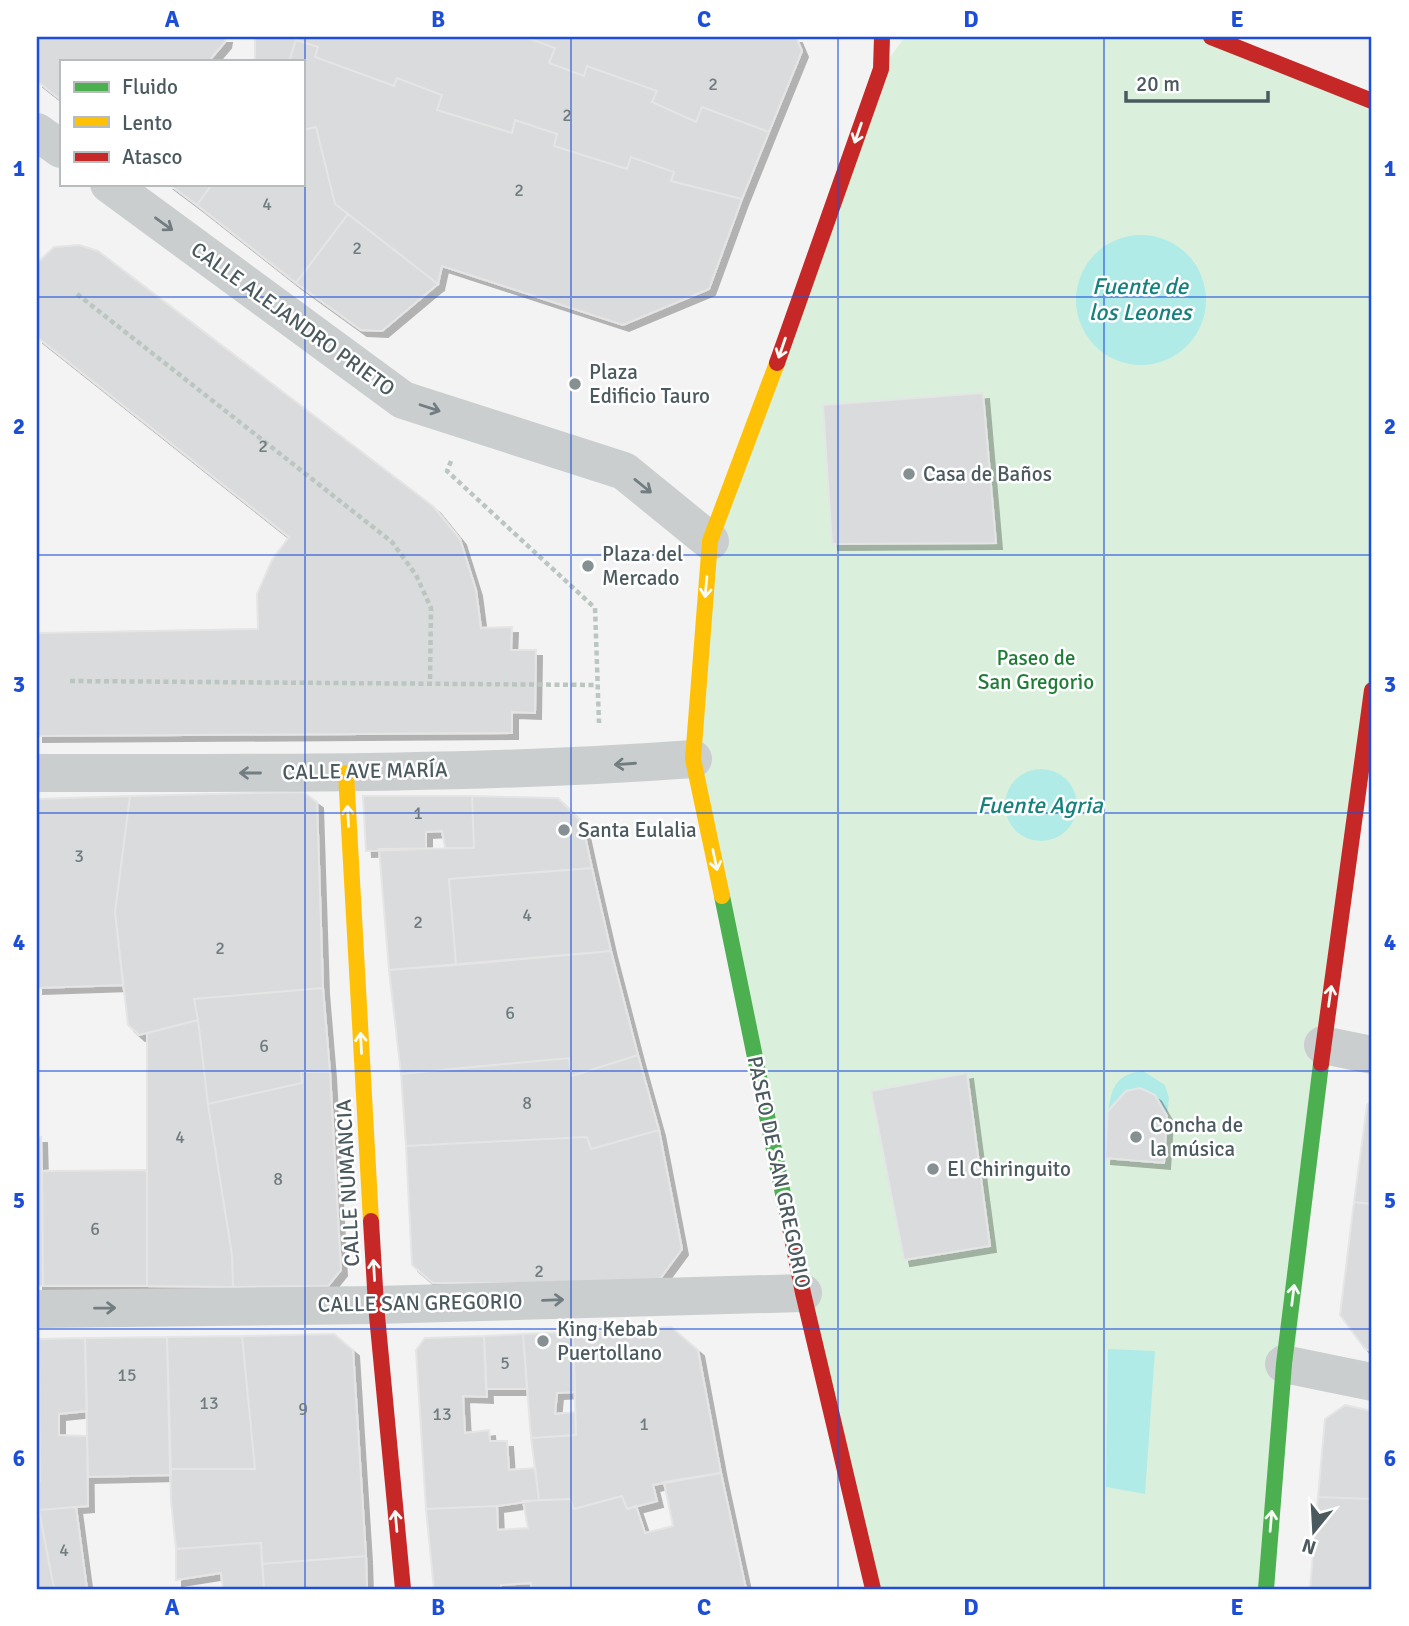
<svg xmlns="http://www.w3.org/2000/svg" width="1409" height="1626" viewBox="0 0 1409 1626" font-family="Signika,sans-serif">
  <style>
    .green { fill: #daf0dc }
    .water { fill: #b1ebe8 }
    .building { fill: #d9dbdc; stroke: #e5e5e6; stroke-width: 2; filter: url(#shadow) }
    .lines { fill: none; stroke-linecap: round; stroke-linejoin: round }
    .path { stroke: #bbc6c0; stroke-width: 4.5; stroke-dasharray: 5 3.5; stroke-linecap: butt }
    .street { stroke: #cbcecf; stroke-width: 38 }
    .fast { stroke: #4caf50; stroke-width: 16 }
    .slow { stroke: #ffc107; stroke-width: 16 }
    .jam { stroke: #c62828; stroke-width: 16 }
    .oneway { stroke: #f6fbf6 }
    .oneway2 { stroke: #717d81 }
    .grid { fill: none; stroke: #1d4ed8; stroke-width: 2; stroke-opacity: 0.55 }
    .poi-dot { fill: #869093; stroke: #fff; stroke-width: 2.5 }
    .labels { text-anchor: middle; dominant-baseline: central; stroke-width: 5; stroke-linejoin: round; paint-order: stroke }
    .number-label { font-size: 18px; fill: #707c80 }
    .street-label { font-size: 21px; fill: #4b5a5f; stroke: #fff }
    .poi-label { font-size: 21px; fill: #4b5a5f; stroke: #fff; text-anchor: start }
    .park-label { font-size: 21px; fill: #1e7e36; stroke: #fff }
    .water-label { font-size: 23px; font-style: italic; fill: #15827d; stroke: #fff }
    .neatline { fill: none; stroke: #1d4ed8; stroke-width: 2.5 }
    .grid-label { font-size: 23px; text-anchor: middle; font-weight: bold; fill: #1d4ed8 }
  </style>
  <defs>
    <filter id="shadow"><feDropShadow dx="6" dy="6" stdDeviation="0" flood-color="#0004"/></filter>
  </defs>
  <rect width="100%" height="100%" fill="#f3f3f3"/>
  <path class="green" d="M905 37H1211L1372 101V690L1267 1589H873L693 759 710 541 881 69Z"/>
  <path class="water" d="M1076 300a65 65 0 1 1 130 0a65 65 0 1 1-130 0Z
    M1005 805a36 36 0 1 1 72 0a36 36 0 1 1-72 0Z
    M1143 1071 1165 1085 1169 1098 1167 1116 1155 1096 1140 1088 1126 1091 1108 1111C1112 1087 1116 1074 1143 1071Z
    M1108 1349 1155 1351 1145 1494 1106 1487Z"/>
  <path class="building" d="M37 37H226L225 42 209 61H61V100L37 81Z
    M255 37H525L555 48 549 63 584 76 587 66 657 91 652 102 696 122 702 107 769 132 742 199 671 181 674 172 631 157 627 169 554 146 557 134 515 120 512 133 437 110 442 95 397 78 394 86 315 57 318 47 296 40 289 61H255Z
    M525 37H796L802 51 769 132 702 107 696 122 652 102 657 91 587 66 584 76 549 63 555 48Z
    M296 40 318 47 315 57 394 86 397 78 442 95 437 110 512 133 515 120 557 134 554 146 627 169 631 157 674 172 671 181 742 199 709 289 623 325 442 266 438 284 335 204 316 127 303 130V61H289Z
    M316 127 335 204 348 214 296 283 197 205 212 184H303V130Z
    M169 184H212L197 205Z
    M348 214 438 284 382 331 361 330 296 283Z
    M79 245 98 251 434 507 460 539 476 590 481 628 512 627 511 650H536L535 713 512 712V733L37 736V633L258 629 257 594 272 560 289 537 37 337V263L54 247Z
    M983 393 996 543 832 544 823 405Z
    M303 792 317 802 323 988 194 999 198 1020 139 1035 128 1025 115 912 130 796Z
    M130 796 115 912 123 985 37 988V799Z
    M363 796H472L474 848H445L442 831 426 832V849L366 851Z
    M472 796 558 798 582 822 592 868 449 879 456 965 389 970 379 849 474 848Z
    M592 868 611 951 456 965 449 879Z
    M611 951 638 1055 572 1076 569 1058 401 1074 389 970Z
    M323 988 330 1072H301L302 1083 208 1104 198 1020 194 999Z
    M198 1020 208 1104 232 1255 233 1287 147 1286V1033Z
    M638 1055 659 1130 591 1149 587 1137 406 1146 401 1074 569 1058 572 1076Z
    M301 1072H330L341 1270 328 1286 233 1287 232 1255 208 1104 302 1083Z
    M967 1073 990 1246 904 1260 871 1091Z
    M1140 1088 1155 1095 1167 1116 1164 1163 1105 1158 1108 1111 1126 1091Z
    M1372 1100V1204L1354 1202 1367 1105Z
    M659 1130 682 1249 657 1283H433L412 1265 406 1146 587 1137 591 1149Z
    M37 1137H41L42 1171 43 1286H37Z
    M147 1170V1286H43L42 1171Z
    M1354 1202 1372 1204V1351L1365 1349 1340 1315Z
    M671 1327 698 1350 721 1473 653 1485 657 1501 627 1509 622 1496 574 1509 570 1499 539 1500 531 1438 576 1435 573 1332Z
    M573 1332 575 1392 557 1393 555 1414 575 1412 576 1435 531 1438 523 1334Z
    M334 1334 353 1350 366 1556 262 1564 261 1543 176 1549 171 1501 170 1469H255L242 1336Z
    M523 1334 527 1389H486L484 1336Z
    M242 1336 255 1469H170L167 1337Z
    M484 1336 487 1397 463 1396 465 1433 489 1430 490 1441H507L509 1470 535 1468 539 1500 497 1506 426 1509 416 1350 425 1338Z
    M167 1337 171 1475 88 1477 85 1338Z
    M85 1338 87 1411 59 1414V1435L87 1436 88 1506 39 1510V1339Z
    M37 1339H39L40 1482H37Z
    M1345 1405 1372 1411V1499L1318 1497 1325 1419Z
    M721 1473 746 1589H531V1583L501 1585V1589H434L426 1509 497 1506 498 1530 528 1528 523 1501 570 1499 574 1509 622 1496 627 1509 636 1506 645 1533 673 1526 664 1482Z
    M1318 1497 1372 1499V1589H1310Z
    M76 1507 87 1589H54L39 1510Z
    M37 1510H39L54 1589H37Z
    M261 1543 264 1589H223L221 1573 176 1580V1549Z
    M366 1556 367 1589H264L262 1564Z"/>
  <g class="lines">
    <path class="path" d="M77 294 392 542 416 575 431 608 430 683
      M451 461 447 471 595 608 599 723
      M70 681 597 685"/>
    <path class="street" d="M37 132 61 149
      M109 184 403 400 624 471 710 541
      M37 773C255 773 474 775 693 759
      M1323 1045 1372 1055
      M37 1309 376 1305 803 1293
      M1284 1364 1372 1382"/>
    <path class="fast" d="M722 896 790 1228
      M1266 1589 1284 1364 1321 1064"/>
    <path class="slow" d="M346 773 371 1221
      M722 896 693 759 710 541 777 363"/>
    <path class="jam" d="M1211 37 1372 101
      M777 363 881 69 882 37
      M1321 1064 1372 690
      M371 1221 376 1305 403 1589
      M790 1228 803 1293 873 1589"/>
  </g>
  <defs><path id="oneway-shaft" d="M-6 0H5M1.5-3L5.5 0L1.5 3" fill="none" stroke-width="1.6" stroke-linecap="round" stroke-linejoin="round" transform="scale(1.75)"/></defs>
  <g class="oneway">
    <use href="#oneway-shaft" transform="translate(858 133) rotate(109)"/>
    <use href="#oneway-shaft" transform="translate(782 348) rotate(109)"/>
    <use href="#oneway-shaft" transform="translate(706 587) rotate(95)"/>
    <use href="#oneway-shaft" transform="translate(348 816) rotate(-93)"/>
    <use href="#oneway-shaft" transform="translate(715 860) rotate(78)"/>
    <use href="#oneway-shaft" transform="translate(1330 996) rotate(-82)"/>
    <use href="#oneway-shaft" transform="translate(361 1043) rotate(-93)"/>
    <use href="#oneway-shaft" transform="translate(374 1270) rotate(-93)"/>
    <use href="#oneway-shaft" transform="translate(1293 1295) rotate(-83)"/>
    <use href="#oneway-shaft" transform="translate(396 1521) rotate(-95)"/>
    <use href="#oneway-shaft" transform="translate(1271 1521) rotate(-85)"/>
  </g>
  <g class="oneway2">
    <use href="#oneway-shaft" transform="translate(164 224) rotate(36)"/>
    <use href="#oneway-shaft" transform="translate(430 408) rotate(18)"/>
    <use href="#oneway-shaft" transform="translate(643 486) rotate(39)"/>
    <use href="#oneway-shaft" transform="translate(625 764) rotate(176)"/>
    <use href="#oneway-shaft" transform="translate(250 773) rotate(180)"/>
    <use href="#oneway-shaft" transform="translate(553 1300) rotate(-2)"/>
    <use href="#oneway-shaft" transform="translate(105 1308) rotate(-1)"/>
  </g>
  <path class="grid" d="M305 37V1589M571 37V1589M838 37V1589M1104 37V1589M37 297H1372M37 555H1372M37 813H1372M37 1071H1372M37 1329H1372"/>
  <g class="poi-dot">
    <circle cx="575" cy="384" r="7"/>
    <circle cx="909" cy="474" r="7"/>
    <circle cx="588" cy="566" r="7"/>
    <circle cx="564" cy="830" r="7"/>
    <circle cx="1136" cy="1137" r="7"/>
    <circle cx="933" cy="1169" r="7"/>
    <circle cx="543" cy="1341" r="7"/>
  </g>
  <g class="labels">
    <g class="number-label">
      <text x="713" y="84">2</text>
      <text x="567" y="115">2</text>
      <text x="519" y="190">2</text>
      <text x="267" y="204">4</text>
      <text x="357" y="248">2</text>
      <text x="263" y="446">2</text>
      <text x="418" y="813">1</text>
      <text x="79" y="856">3</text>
      <text x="527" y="915">4</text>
      <text x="418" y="922">2</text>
      <text x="220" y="948">2</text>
      <text x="510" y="1013">6</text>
      <text x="264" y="1046">6</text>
      <text x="527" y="1103">8</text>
      <text x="180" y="1137">4</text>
      <text x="278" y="1179">8</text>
      <text x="95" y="1229">6</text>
      <text x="539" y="1271">2</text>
      <text x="505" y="1363">5</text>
      <text x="127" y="1375">15</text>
      <text x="209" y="1403">13</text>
      <text x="303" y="1409">9</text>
      <text x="442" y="1414">13</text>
      <text x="644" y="1424">1</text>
      <text x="64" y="1550">4</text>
    </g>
    <g class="street-label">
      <text transform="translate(293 319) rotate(36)">CALLE ALEJANDRO PRIETO</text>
      <text transform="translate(365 771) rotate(-1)">CALLE AVE MARÍA</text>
      <text transform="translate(779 1172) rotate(78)">PASEO DE SAN GREGORIO</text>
      <text transform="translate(348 1183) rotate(-93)">CALLE NUMANCIA</text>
      <text transform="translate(420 1303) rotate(-1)">CALLE SAN GREGORIO</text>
    </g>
    <g class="poi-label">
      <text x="589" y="372">Plaza<tspan x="589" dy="24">Edificio Tauro</tspan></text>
      <text x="923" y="474">Casa de Baños</text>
      <text x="602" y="554">Plaza del<tspan x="602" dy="24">Mercado</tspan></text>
      <text x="578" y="830">Santa Eulalia</text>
      <text x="1150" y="1125">Concha de<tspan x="1150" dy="24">la música</tspan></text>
      <text x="947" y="1169">El Chiringuito</text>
      <text x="557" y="1329">King Kebab<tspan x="557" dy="24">Puertollano</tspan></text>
    </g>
    <g class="park-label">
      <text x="1036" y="658">Paseo de<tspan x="1036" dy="24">San Gregorio</tspan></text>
    </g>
    <g class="water-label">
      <text x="1140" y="286">Fuente de<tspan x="1140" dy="26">los Leones</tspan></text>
      <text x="1040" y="805">Fuente Agria</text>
    </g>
  </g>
  <rect width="1409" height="1626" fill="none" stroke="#ffffff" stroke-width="77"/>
  <rect x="60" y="60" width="245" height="126" fill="#ffffff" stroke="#b7bdbf" stroke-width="2"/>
  <rect x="74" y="82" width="35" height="10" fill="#4caf50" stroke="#b7bdbf" stroke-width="2"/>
  <text x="122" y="94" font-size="21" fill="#4b5a5f">Fluido</text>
  <rect x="74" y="117" width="35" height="10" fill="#ffc107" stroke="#b7bdbf" stroke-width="2"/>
  <text x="122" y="130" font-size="21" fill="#4b5a5f">Lento</text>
  <rect x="74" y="152" width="35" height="10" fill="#c62828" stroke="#b7bdbf" stroke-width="2"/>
  <text x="122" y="164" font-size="21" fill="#4b5a5f">Atasco</text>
  <g transform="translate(1314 1531) rotate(198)" stroke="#ffffff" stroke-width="5" paint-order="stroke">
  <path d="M0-5L12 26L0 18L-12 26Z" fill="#4b5a5f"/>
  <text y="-10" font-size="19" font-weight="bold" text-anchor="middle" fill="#4b5a5f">N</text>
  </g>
  <path d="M1126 91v10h142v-10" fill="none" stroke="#4b5a5f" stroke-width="3.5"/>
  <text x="1136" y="91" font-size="21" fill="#4b5a5f" stroke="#ffffff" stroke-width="5" paint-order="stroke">20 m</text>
  <rect x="38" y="38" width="1332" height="1550" class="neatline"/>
  <g class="grid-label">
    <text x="172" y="27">A</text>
    <text x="438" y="27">B</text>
    <text x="704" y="27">C</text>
    <text x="971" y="27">D</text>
    <text x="1237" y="27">E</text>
    <text x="19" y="176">1</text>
    <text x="1390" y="176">1</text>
    <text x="19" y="434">2</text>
    <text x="1390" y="434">2</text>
    <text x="19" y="692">3</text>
    <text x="1390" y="692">3</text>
    <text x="19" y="950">4</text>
    <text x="1390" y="950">4</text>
    <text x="19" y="1208">5</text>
    <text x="1390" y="1208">5</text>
    <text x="19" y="1466">6</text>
    <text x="1390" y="1466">6</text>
    <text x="172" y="1615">A</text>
    <text x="438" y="1615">B</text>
    <text x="704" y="1615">C</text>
    <text x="971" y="1615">D</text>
    <text x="1237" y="1615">E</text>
  </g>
</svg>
